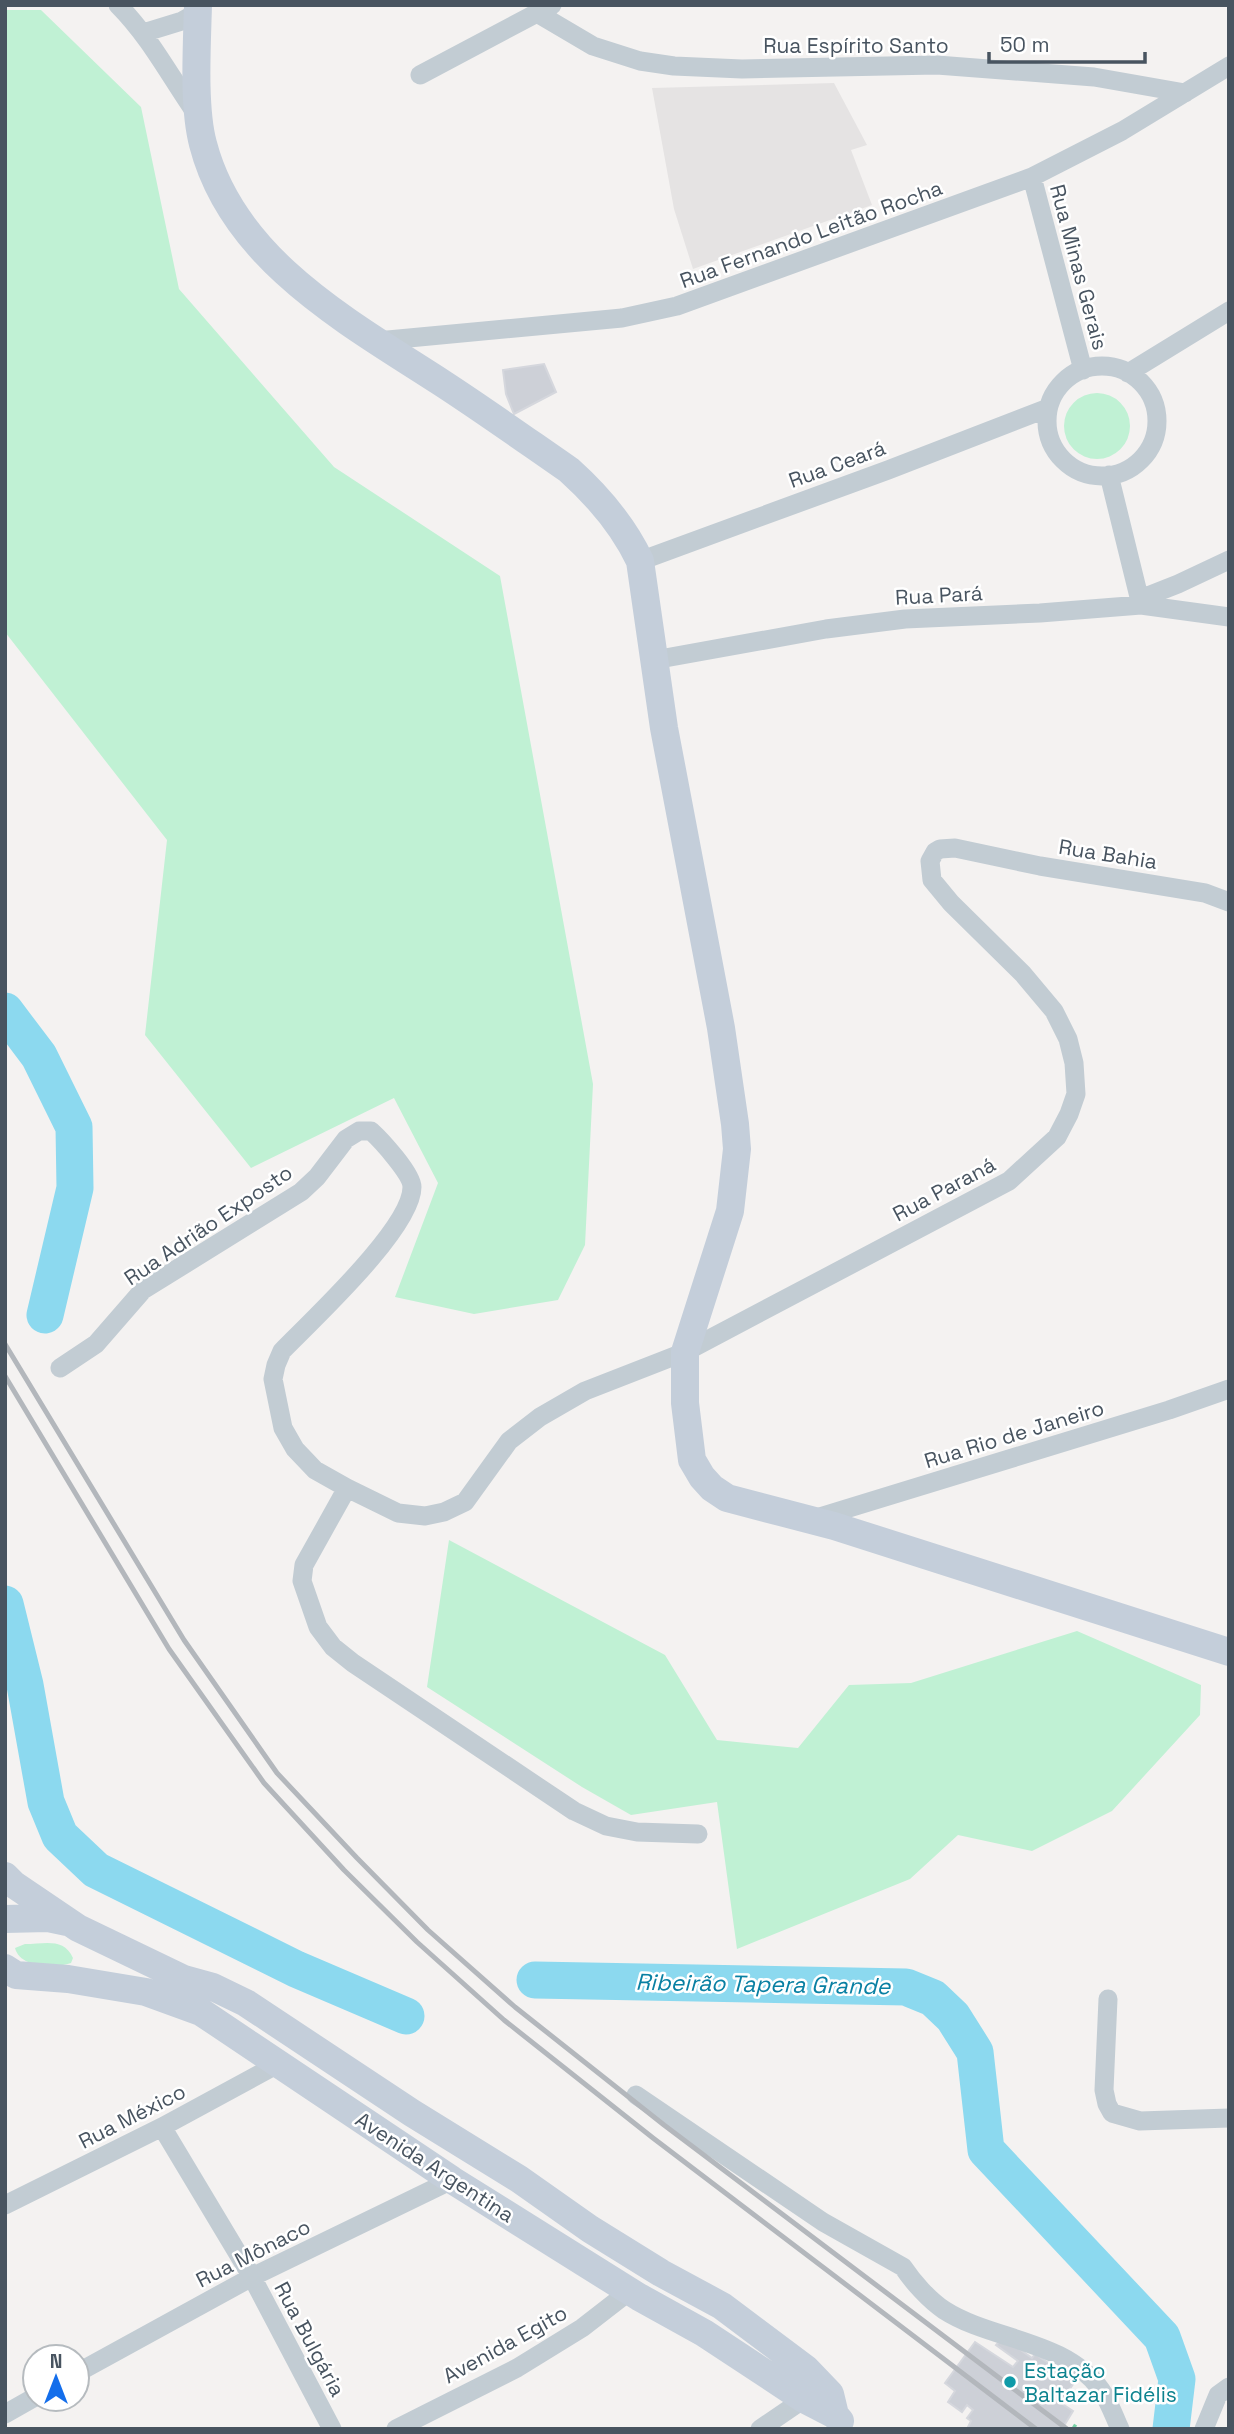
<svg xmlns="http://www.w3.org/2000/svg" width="1234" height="2434" viewBox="0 0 1234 2434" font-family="'Space Grotesk',sans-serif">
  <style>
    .education { fill: #e5e3e3 }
    .green { fill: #c0f1d4 }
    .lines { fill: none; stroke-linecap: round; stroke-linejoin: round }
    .river { stroke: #8cd9ef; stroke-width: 37 }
    .building { fill: #cdd0d7; stroke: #d5d7dd; stroke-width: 2 }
    .path { stroke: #77d1a6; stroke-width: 3.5; stroke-dasharray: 5 3.5; stroke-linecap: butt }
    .street { stroke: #c2ccd3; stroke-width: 19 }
    .secondary { stroke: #c4ceda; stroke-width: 28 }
    .rail { stroke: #b3b7bc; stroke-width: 5 }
    .culture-dot { fill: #0f9aa8; stroke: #fff; stroke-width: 2.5 }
    .labels { text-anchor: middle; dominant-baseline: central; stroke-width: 5; stroke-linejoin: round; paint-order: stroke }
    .street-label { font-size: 21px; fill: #485460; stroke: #fff }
    .culture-label { font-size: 21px; fill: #0d838f; stroke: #fff; text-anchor: start }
    .water-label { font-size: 23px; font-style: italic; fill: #0980a3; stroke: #fff }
  </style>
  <rect width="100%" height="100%" fill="#f4f2f1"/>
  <path class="education" d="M834 83 867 145 851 150 872 205 693 269 674 209 652 88Z"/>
  <path class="green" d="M5 10H41L141 107 179 289 334 467 500 576 593 1084 585 1245 558 1300 474 1314 395 1297 438 1183 394 1098 251 1168 145 1035 167 840 5 632Z
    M1064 426a33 33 0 1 1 66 0a33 33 0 1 1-66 0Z
    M449 1540 665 1655 717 1740 798 1748 849 1685 911 1683 1077 1631 1201 1685 1200 1715 1112 1811 1032 1851 958 1835 910 1879 737 1949 717 1802 631 1815 582 1787 427 1687Z
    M25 1944C44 1944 64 1937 73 1958L71 1963C55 1969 20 1968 15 1948Z"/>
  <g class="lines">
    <path class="river" d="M5 1011 39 1056 74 1127 75 1188 45 1315
      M5 1604 25 1685 46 1802 60 1836 96 1870 296 1969 406 2016
      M535 1980 906 1987 933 1998 953 2017 975 2052 986 2150 1162 2337 1177 2379 1171 2429"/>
  </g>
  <path class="building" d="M544 364 556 392 514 414 506 394 503 370Z
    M1003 2337 1032 2358 1035 2354 1075 2381 1061 2403 1073 2411 1062 2429H967L971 2421 967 2418 973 2410 967 2405 962 2412 948 2402 955 2391 945 2383 975 2342 1013 2367 1018 2361 996 2345Z"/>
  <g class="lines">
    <path class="path" d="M1073 2429 1076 2424"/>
    <path class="street" d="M118 5C150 37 171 78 197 115
      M537 13 593 46 640 61 674 66 742 69 937 65 1094 77 1185 93
      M143 33 182 21 198 12
      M420 75 552 5
      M1032 177 1083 370
      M377 341 622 318 677 306 1032 177 1122 131 1229 66
      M1047 421a55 55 0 1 1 110 0a55 55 0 1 1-110 0Z
      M1128 373 1229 311
      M1109 475 1141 605
      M640 561 888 470 1048 408
      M1140 599 1178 584 1229 560
      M654 660 826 629 905 619 1040 613 1141 605 1229 617
      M60 1368 96 1344 143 1290 301 1192 317 1177 346 1139 359 1131H371C381 1140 412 1174 412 1187 412 1228 312 1320 282 1351L276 1365 273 1379 283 1428 295 1449 315 1470 347 1488 398 1513 425 1516 444 1512 465 1502 509 1441 540 1417 585 1391 685 1352 1009 1181 1057 1137 1069 1114 1076 1094 1074 1063 1068 1039 1054 1011 1023 974 951 903 932 880 930 861 935 852 940 849 955 848 1040 866 1205 893 1229 902
      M347 1488 304 1565 302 1581 318 1627 333 1647 353 1663 574 1811 606 1826 637 1832 698 1834
      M813 1519 1169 1410 1229 1389
      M1108 1999 1104 2090 1107 2104 1112 2113 1140 2121 1229 2118
      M636 2095 823 2222 903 2267C913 2282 929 2300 944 2310 992 2341 1065 2339 1101 2390 1109 2401 1114 2416 1120 2429
      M162 2127 252 2277 332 2429
      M5 2205 162 2127 278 2064
      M77 2373 252 2277 452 2180
      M5 2414 35 2397
      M396 2429 517 2368 582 2328 631 2290
      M760 2429 804 2399
      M1204 2429 1218 2395 1229 2387"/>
    <path class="secondary" d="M198 5C197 44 193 107 203 144 233 260 348 322 442 383 485 411 527 441 569 470 599 497 623 525 640 561L664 728 721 1028 735 1124 737 1149 730 1211 685 1352V1403L692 1460 702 1477 712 1488 727 1498 834 1526 1229 1652
      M5 1876 13 1884 78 1928 184 1979 213 1987 246 2003 412 2113 519 2179 590 2229 661 2273 722 2306 806 2369 830 2394 835 2415
      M5 1919 48 1918 67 1922
      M5 1968 16 1975 68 1979 146 1992 201 2012 452 2180 639 2297 704 2333 804 2399 835 2415 840 2421"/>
    <path class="rail" d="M5 1344 184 1640 277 1773 357 1858 428 1930 515 2007 664 2125 1067 2429
      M5 1376 169 1649 264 1783 344 1870 417 1942 504 2020 653 2138 1036 2429"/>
  </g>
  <circle class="culture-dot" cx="1010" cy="2382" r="7"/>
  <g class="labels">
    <g class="street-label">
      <text x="856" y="45">Rua Espírito Santo</text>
      <text transform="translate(811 234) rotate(-20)">Rua Fernando Leitão Rocha</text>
      <text transform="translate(1079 267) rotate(75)">Rua Minas Gerais</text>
      <text transform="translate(837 464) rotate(-20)">Rua Ceará</text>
      <text transform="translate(939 595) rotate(-3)">Rua Pará</text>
      <text transform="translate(1108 854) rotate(9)">Rua Bahia</text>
      <text transform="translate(944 1189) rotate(-28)">Rua Paraná</text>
      <text transform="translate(208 1225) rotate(-34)">Rua Adrião Exposto</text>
      <text transform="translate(1014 1434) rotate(-17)">Rua Rio de Janeiro</text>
      <text transform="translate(132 2116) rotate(-27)">Rua México</text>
      <text transform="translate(435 2167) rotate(33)">Avenida Argentina</text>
      <text transform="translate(253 2253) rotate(-27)">Rua Mônaco</text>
      <text transform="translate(310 2339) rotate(62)">Rua Bulgária</text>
      <text transform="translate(505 2344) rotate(-29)">Avenida Egito</text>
    </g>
    <g class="culture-label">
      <text x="1024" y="2370">Estação<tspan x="1024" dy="24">Baltazar Fidélis</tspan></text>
    </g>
    <g class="water-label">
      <text transform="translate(763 1984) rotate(1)">Ribeirão Tapera Grande</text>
    </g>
  </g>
  <rect width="1234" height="2434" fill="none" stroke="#485460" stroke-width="14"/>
  <g transform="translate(56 2378)"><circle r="33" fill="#ffffff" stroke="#b6bbbf" stroke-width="2"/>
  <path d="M0-5L12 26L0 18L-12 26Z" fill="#146eeb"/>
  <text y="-10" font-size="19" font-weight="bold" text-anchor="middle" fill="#485460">N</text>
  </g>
  <path d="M989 52v10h156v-10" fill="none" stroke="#485460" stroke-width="3.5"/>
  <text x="1000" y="52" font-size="21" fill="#485460" stroke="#ffffff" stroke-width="5" paint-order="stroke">50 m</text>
</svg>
